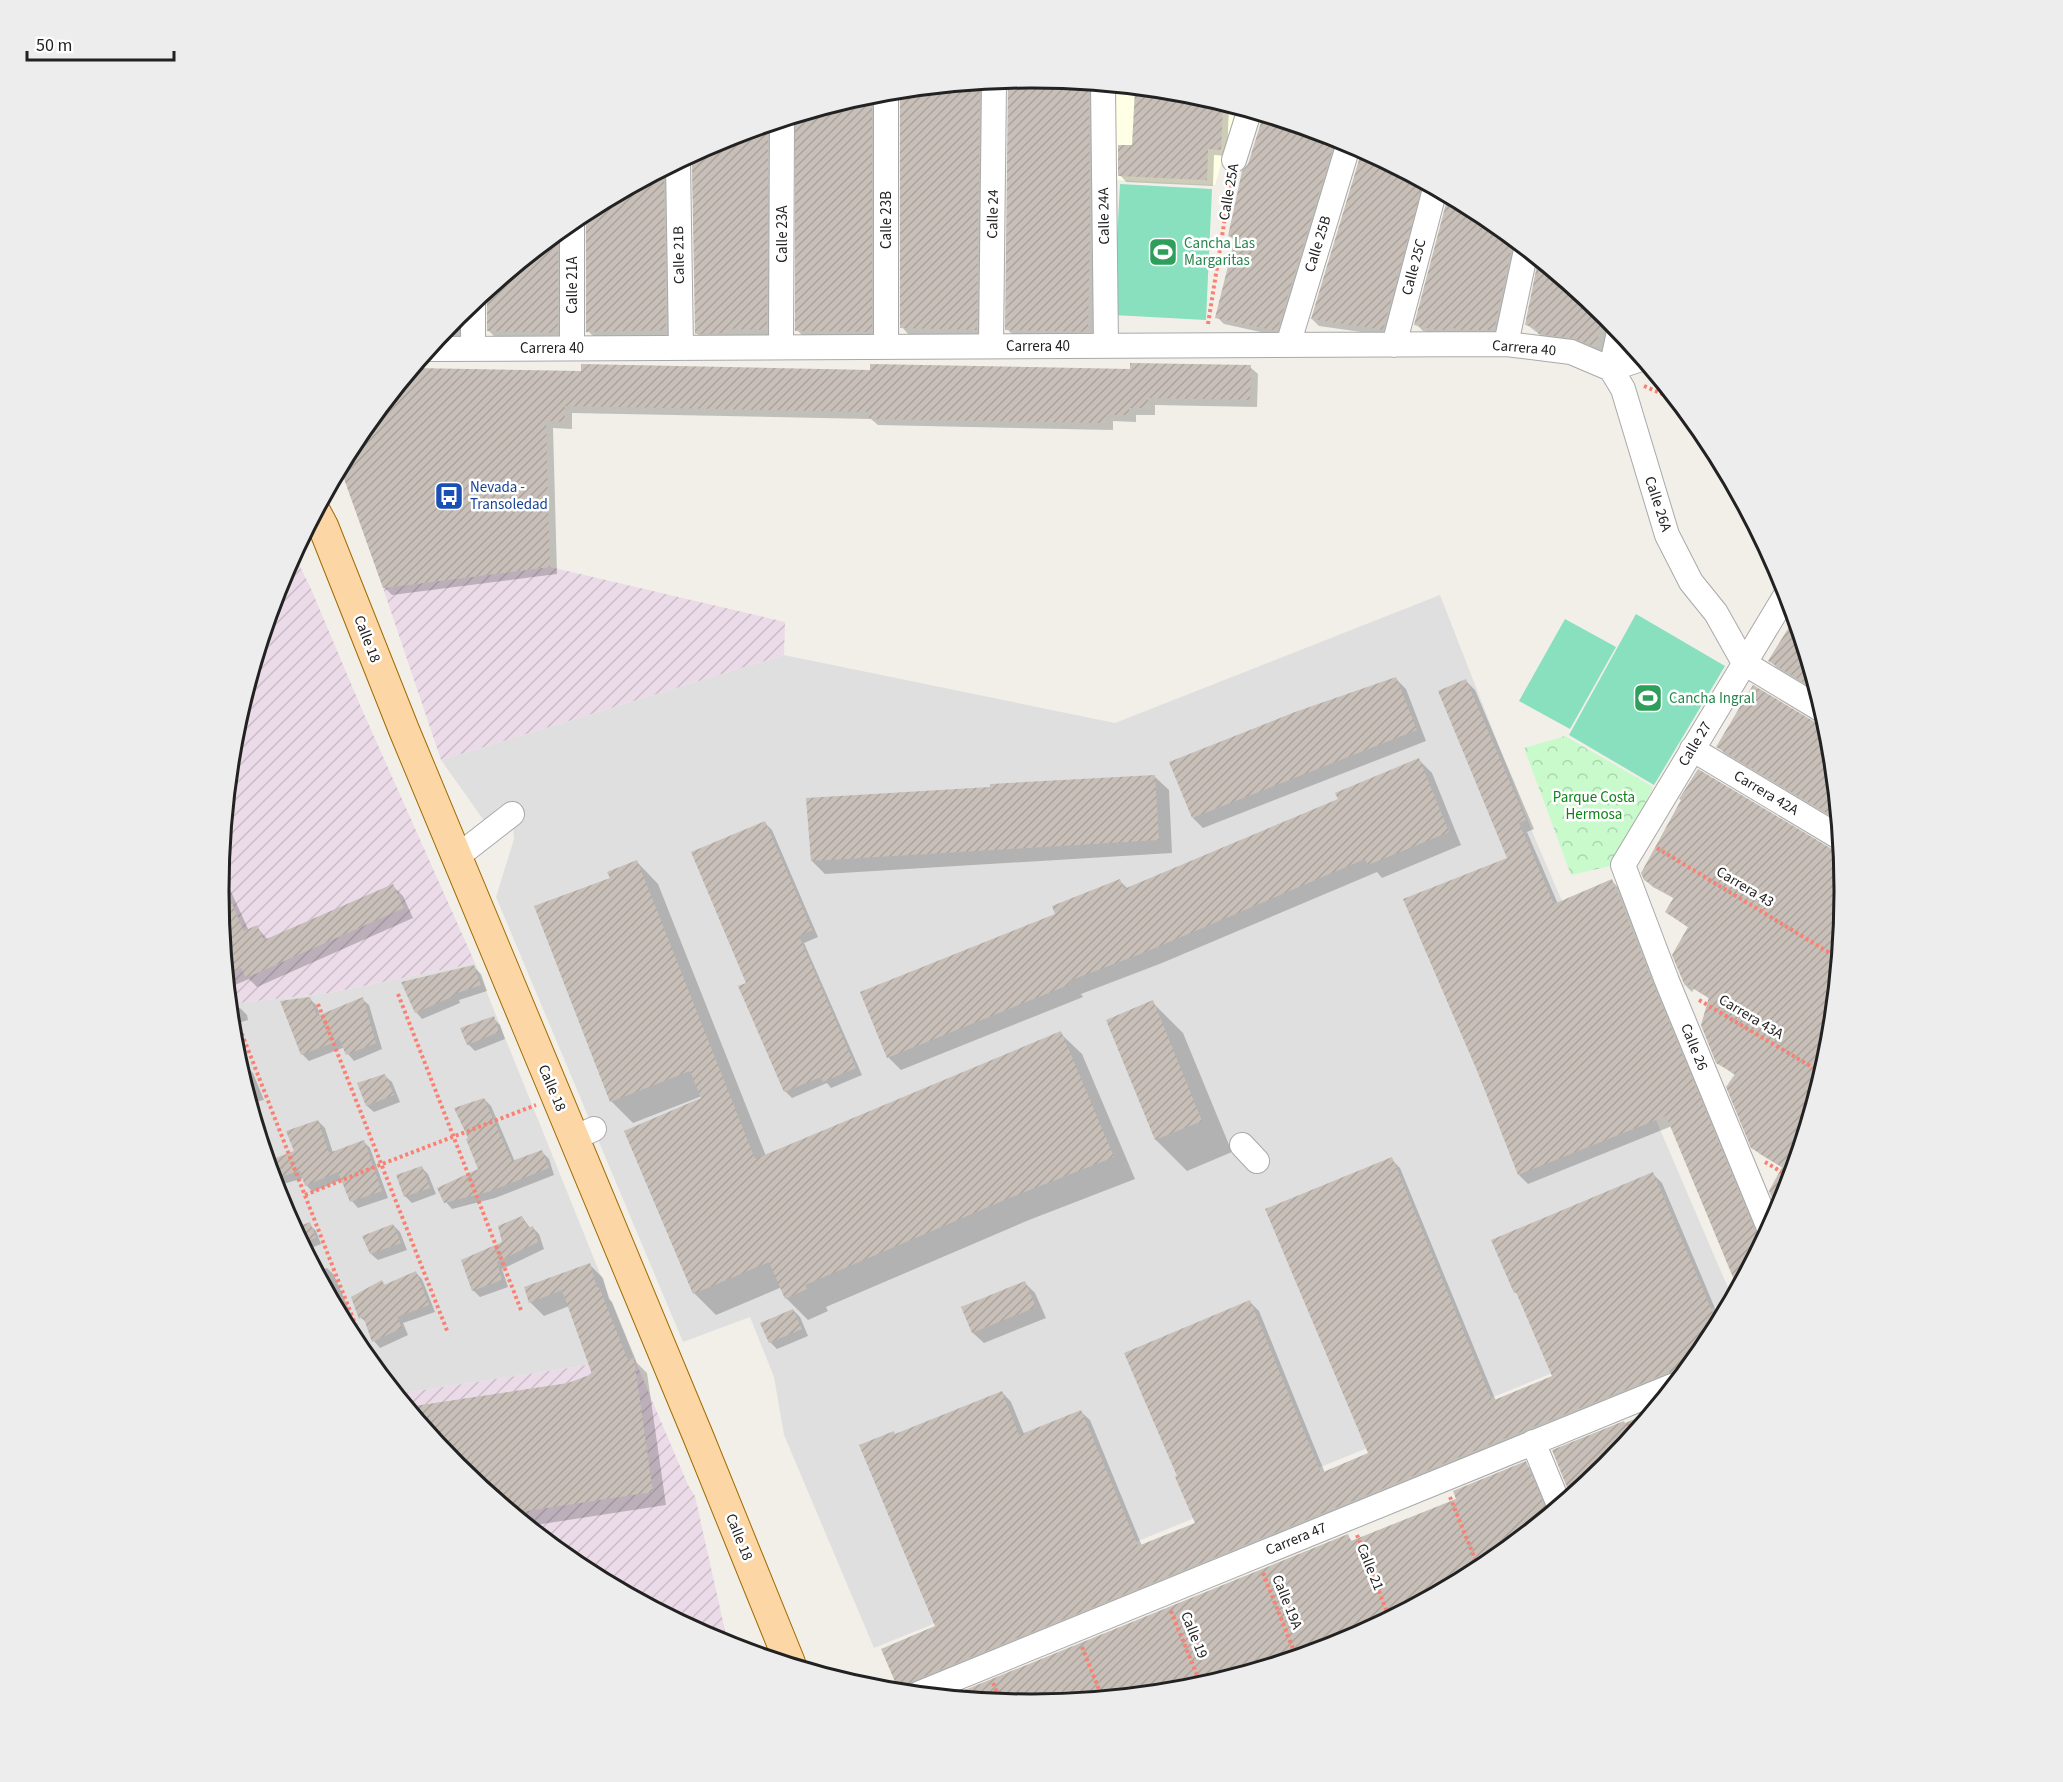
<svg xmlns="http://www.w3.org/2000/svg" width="2063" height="1782" viewBox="0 0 2063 1782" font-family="'Source Sans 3',sans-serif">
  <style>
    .residential { fill: #e0dfdf }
    .industrial { fill: url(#industrial-furrows) }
    .education { fill: #ffffe5 }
    .park { fill: url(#park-crowns) }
    .pitch { fill: #88e0be }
    .shadow { fill: #0003 }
    .building { fill: url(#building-hatch) }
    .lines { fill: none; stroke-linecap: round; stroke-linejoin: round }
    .minor-casing { stroke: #a9a9a9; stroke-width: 26 }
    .major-casing { stroke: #a06b00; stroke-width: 32 }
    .path { stroke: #fa8072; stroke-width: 4; stroke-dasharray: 3 3; stroke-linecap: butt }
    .minor { stroke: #fff; stroke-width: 24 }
    .major { stroke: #fcd6a4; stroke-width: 30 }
    .labels { text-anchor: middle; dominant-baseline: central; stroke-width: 5; stroke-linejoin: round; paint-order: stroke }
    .street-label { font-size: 15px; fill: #222; stroke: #fff }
    .leisure-label { font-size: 15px; fill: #27864d; stroke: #fff; text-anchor: start }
    .transit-label { font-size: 15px; fill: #164399; stroke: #fff; text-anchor: start }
    .park-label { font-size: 15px; fill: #0c8416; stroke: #fff }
    .rim { fill: none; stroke: #222; stroke-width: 3 }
  </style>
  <defs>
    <pattern id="industrial-furrows" width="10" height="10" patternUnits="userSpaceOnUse" patternTransform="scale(1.5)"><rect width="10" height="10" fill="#ebdbe8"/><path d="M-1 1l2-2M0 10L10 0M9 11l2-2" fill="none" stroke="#c9bcc7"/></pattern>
    <pattern id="park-crowns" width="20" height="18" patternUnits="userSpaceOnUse" patternTransform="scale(1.5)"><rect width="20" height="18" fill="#c8facc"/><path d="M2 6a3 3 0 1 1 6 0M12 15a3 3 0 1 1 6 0" fill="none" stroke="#acd6af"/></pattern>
    <pattern id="building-hatch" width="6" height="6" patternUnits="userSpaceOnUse" patternTransform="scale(1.5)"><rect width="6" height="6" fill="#c7bfb8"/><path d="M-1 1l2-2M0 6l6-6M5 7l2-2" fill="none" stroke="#aba49e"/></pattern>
  </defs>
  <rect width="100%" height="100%" fill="#f2efe9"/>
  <path class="residential" d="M1440 595 1534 836 1732 1297 1730 1301 874 1648 784 1435 774 1377 750 1317 683 1342 496 897 514 839 512 814 500 806 485 822 441 760 784 655 1115 723Z
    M475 963 634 1358 397 1394 355 1342 280 1202 234 1049 230 1004 329 993Z"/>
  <path class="industrial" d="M294 554 311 589 360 705 475 963 329 993 230 1004 219 891 234 732 281 580Z
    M550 567 785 622 784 655 441 760 383 588Z
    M634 1358 688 1485 695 1496 728 1644 720 1642 580 1567 456 1466 397 1394Z"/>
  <path class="education" d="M1116 86 1190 94 1237 108 1215 185 1116 180Z"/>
  <path class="park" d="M1565 736 1653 787 1615 865 1571 875 1524 748Z"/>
  <path class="pitch" d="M1120 184 1212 189 1206 320 1113 315Z
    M1636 614 1725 666 1654 785 1569 735Z
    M1565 619 1616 647 1570 729 1519 701Z"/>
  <path class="shadow" d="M1032 78 1099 85 1095 338 1014 336 1007 329 1009 80Z
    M989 82 984 336 909 335 902 327 901 91Z
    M1137 88 1190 94 1229 105 1227 156 1214 155 1213 186 1126 182 1120 175 1134 147Z
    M880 93 878 339 804 337 797 330V117Z
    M1264 116 1343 140 1284 337 1224 324 1217 317 1235 241 1229 235Z
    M776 123 773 337 734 335V340H704L696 333 692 157 690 156 721 140Z
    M1363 151 1431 187 1390 336 1319 326 1312 319Z
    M672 166 673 337 595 338 588 331 586 216 580 215Z
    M1449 197 1483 215 1522 247 1501 336H1445L1423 331 1416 324Z
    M565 227 564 339 496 338 489 331 487 297 482 295Z
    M1540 261 1610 320 1603 353 1547 340 1526 324Z
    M467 308 465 337 435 343 457 316Z
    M1250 367 1258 374 1257 407 1155 405V415H1136V422L1113 421V430L878 425 871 419 572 413V429L553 428 557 574 392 595 384 587 343 462 356 439 413 369 583 373 1132 371Z
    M1795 620 1816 691 1776 667 1770 660Z
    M1396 679 1406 689 1426 741 1203 828 1193 818Z
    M1466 681 1475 690 1534 829 1527 832 1558 904 1612 881 1621 890 1662 997 1763 1240 1738 1285 1672 1126 1528 1184 1519 1175 1479 1072 1509 859Z
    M1815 724 1826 725 1829 733 1838 821 1724 753 1718 746Z
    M1419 760 1432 773 1461 845 1382 878 1377 872 1162 963 1081 994 1083 997 901 1070 888 1057 1057 915 1120 881 1128 889 1340 800Z
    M1155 777 1169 790 1172 853 825 874 812 861 991 788V786Z
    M765 823 772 830 818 937 804 943 862 1075 831 1088 827 1083 792 1098 785 1091 748 983Z
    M1831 851 1841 852 1844 891 1829 1050 1782 1202 1779 1210 1783 1168 1760 1154 1753 1147 1736 1076 1717 1062 1710 999 1694 989 1692 992 1686 986 1674 955 1689 928 1667 912 1675 899 1653 887 1645 880Z
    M637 862 658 884 766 1156 1060 1033 1082 1054 1135 1179 1029 1220 826 1307 828 1311 808 1320 786 1298 782 1287 716 1315 694 1293 702 1096 633 1123 611 1101 612 879Z
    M220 877 228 885 249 931 257 927 268 940 393 886 403 896 413 918 257 987 249 979 235 985 227 977 219 891Z
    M474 967 481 974 487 991 459 1000 460 1003 422 1019 416 1012Z
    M310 999 317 1006 320 1016 362 999 369 1005 382 1049 354 1061 348 1054 345 1047 309 1061 302 1054Z
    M1152 1002 1183 1033 1232 1152 1187 1171 1156 1140Z
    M240 1008 247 1015 248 1020 232 1025 230 1009Z
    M493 1018 500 1025 505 1039 475 1051 468 1044Z
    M246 1066 253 1073 264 1100 250 1103 240 1068Z
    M385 1076 392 1082 400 1102 374 1112 367 1106 359 1084Z
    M484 1099 491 1106 515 1162 542 1152 549 1159 554 1175 495 1198 452 1209 446 1202 480 1170 470 1139Z
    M318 1121 325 1128 333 1153 364 1142 370 1148 388 1198 358 1208 352 1201 343 1179 313 1192 306 1185 304 1178 276 1186 268 1162 296 1152Z
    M1391 1159 1400 1168 1496 1401 1554 1377 1521 1298 1515 1292 1653 1174 1662 1183 1717 1313 1725 1310 1707 1343 1674 1384 918 1693 902 1691 937 1627 895 1435 1002 1392 1011 1402 1024 1434 1080 1411 1090 1420 1142 1546 1197 1524 1250 1302 1259 1311 1325 1473 1370 1454Z
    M422 1168 428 1174 436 1194 412 1203 406 1197 398 1176Z
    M522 1217 531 1229 533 1228 539 1234 544 1249 502 1269 508 1287 480 1297 473 1290Z
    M309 1224 316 1231 321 1244 306 1250 295 1230Z
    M393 1225 400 1232 407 1250 378 1260 371 1254Z
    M590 1265 603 1278 609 1299 612 1302 637 1363 647 1373 666 1505 529 1526 456 1466 568 1385 593 1375 569 1306 544 1316 530 1302Z
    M327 1268 334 1275 353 1319 345 1322 317 1271Z
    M416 1273 422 1279 435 1312 403 1323 408 1335 380 1348 374 1341 368 1324 361 1318 382 1282 386 1286Z
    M1025 1283 1035 1293 1046 1318 984 1343 973 1333 963 1308Z
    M793 1310 800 1317 808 1336 777 1349 770 1342Z
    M1647 1416 1606 1466 1572 1494 1554 1451Z
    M1525 1463 1534 1472 1551 1512 1483 1567 1342 1642 1190 1688 1032 1704 954 1696 1347 1536 1353 1542 1458 1500Z"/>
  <path class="building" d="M1032 78 1089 84 1090 232 1088 332 1005 330 1008 80Z
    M980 83 977 330 900 328V91Z
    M1135 88 1190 94 1223 104 1221 150 1208 149 1207 180 1118 176V145H1132Z
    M872 94V332L795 331V117Z
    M1263 116 1336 138 1277 331 1215 318 1235 238 1228 236 1242 171 1248 164Z
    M768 126 767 330 727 329V333L695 334 692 163 690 156 721 140Z
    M1362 150 1423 183 1383 330 1311 319Z
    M664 170 666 330 586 332V222L583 213Z
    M1448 196 1483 215 1515 241 1512 247 1494 330H1461L1452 328 1451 330H1437L1414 325Z
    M558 233V333L487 331V303L484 294Z
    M1538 260 1603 314 1596 347 1573 338 1538 334 1539 328 1525 325Z
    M459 314V331L445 330 457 316Z
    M1130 363 1251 365 1250 400 1148 398V408H1129V415H1106V423L869 419V412L565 406V422L546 421 550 567 383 588 343 476 342 464 356 439 414 368 581 371V364L870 370V364L1130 369Z
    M1794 619 1813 681 1816 690 1768 661Z
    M1396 677 1417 730 1192 818 1169 762 1295 712Z
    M1466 679 1526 820 1519 823 1554 904 1612 879 1654 986 1756 1233 1762 1240 1737 1287 1666 1116 1518 1175 1478 1073 1403 899 1507 858 1438 691Z
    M1753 685 1815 722 1826 723 1829 733 1837 819 1716 747Z
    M1419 758 1449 832 1368 865 1365 859 1148 951 1069 981 1071 984 887 1058 860 992 1055 914 1052 906 1120 879 1124 889 1338 799 1335 793Z
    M1698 769 1832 849 1841 851 1844 891 1829 1050 1782 1202 1778 1212 1769 1191 1782 1167 1751 1148 1726 1087 1735 1074 1716 1063 1701 1025 1709 997 1686 984 1685 986 1672 955 1688 927 1665 912 1674 897 1644 880 1641 873 1681 800 1679 799Z
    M1155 775 1159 840 811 861 806 798 990 787V784Z
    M765 821 812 930 799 936 856 1068 823 1082 821 1077 784 1092 738 986 746 983 691 852Z
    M637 860 755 1159 1061 1031 1114 1157 1007 1199 805 1285 807 1289 785 1299 769 1262 693 1294 624 1131 701 1098 690 1071 610 1102 534 906 610 878 607 872Z
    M220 876 244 931 257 925 264 940 393 884 404 908 246 978 241 968 227 975 219 891Z
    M474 965 481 985 454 994V996L415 1013 401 982Z
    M310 997 317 1016 363 997 376 1043 346 1055 340 1040 301 1055 280 1001Z
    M1153 1000 1202 1121 1155 1140 1106 1020Z
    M494 1016 499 1032 467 1045 460 1028Z
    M385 1074 394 1095 366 1106 357 1083Z
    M484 1098 512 1161 542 1150 549 1168 488 1192 444 1203 437 1188 478 1169 466 1139 468 1138 454 1108Z
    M318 1120 329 1153 364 1140 382 1191 350 1202 338 1172 305 1186 300 1171 273 1179 268 1161 294 1151 286 1131Z
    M1392 1157 1492 1401 1552 1376 1516 1292 1514 1293 1491 1240 1653 1172 1713 1313 1726 1308 1707 1343 1687 1368 1667 1373 1528 1429 915 1680 908 1685 906 1692 899 1691 881 1649 935 1626 859 1445 894 1431 895 1434 1002 1391 1019 1435 1081 1410 1138 1546 1195 1523 1175 1477 1177 1476 1124 1353 1250 1300 1321 1473 1368 1453 1265 1209Z
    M422 1166 430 1188 404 1197 396 1175Z
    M522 1216 528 1228 533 1226 538 1242 497 1262 502 1280 472 1291 461 1260 502 1242 498 1226Z
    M310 1222 316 1238 302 1242 294 1228Z
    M393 1224 401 1243 370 1254 362 1236Z
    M590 1263 597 1288 599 1287 628 1360 634 1358 653 1492 514 1513 456 1466 408 1407 568 1383 592 1374 562 1290 529 1303 524 1287Z
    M416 1271 429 1305 397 1317 402 1328 372 1342 363 1316 359 1319 351 1297 382 1280 384 1285Z
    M1025 1281 1036 1307 972 1333 961 1307Z
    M793 1309 802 1329 769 1343 760 1323Z
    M1649 1413 1606 1466 1570 1495 1552 1450 1624 1421 1625 1423Z
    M1526 1461 1548 1514 1483 1567 1342 1642 1190 1688 1053 1702 1052 1700 1032 1704 950 1696 1348 1534 1351 1541 1456 1499 1453 1491Z"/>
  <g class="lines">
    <g class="minor-casing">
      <path id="minor" d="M1103 85 1106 346
        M886 92V347
        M1234 160 1249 112
        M678 163 681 348
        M572 222V348
        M473 303V349
        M1619 332 1611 369 1623 389 1667 535 1691 582 1716 613 1744 663
        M1506 344 1526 250
        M1288 345 1349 143
        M1394 345 1435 189
        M991 346 994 82
        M781 347 782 121
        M430 349 1506 344 1571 352 1611 369 1641 359
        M1744 663 1822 710
        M1692 749 1839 837
        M458 856 512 814
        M574 1138 594 1129
        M1242 1145 1257 1161
        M1769 1228 1667 981 1623 865 1787 593
        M1533 1442 1559 1505
        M920 1693 1672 1386"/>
    </g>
    <g class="major-casing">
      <path id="major" d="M316 513 323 526 404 730 698 1436 790 1663"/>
    </g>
    <path class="path" d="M1208 324 1231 180
      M1644 386 1674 399
      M1657 848 1838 958
      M398 994 521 1310
      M1699 1000 1822 1073
      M318 1004 448 1333
      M233 1011 368 1357
      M1765 1162 1790 1177
      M305 1195 382 1164 536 1105
      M1629 1424 1633 1434
      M1450 1497 1479 1569
      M1357 1535 1389 1617
      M1263 1573 1296 1656
      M1171 1611 1201 1685
      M1082 1647 1102 1697
      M993 1683 1001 1701"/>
    <use href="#minor" class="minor"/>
    <use href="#major" class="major"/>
  </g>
  <defs>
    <g id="stadium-square" transform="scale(1.5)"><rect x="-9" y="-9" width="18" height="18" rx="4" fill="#2e9e5b" stroke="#fff"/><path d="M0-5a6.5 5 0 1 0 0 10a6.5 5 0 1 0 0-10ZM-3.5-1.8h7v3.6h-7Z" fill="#fff"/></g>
    <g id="bus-square" transform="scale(1.5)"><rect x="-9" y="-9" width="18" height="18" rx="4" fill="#1a4fb4" stroke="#fff"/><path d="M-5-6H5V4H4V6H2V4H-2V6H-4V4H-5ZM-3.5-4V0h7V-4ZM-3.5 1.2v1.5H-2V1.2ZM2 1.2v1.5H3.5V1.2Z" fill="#fff"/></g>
  </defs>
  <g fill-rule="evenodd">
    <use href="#stadium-square" x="1163" y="252"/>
    <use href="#bus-square" x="449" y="496"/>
    <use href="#stadium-square" x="1648" y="698"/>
  </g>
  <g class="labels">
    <g class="street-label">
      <text transform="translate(1229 192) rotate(-80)">Calle 25A</text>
      <text transform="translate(993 214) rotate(-89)">Calle 24</text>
      <text transform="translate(1104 216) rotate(-91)">Calle 24A</text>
      <text transform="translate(886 220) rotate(-90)">Calle 23B</text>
      <text transform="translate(782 234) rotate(-90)">Calle 23A</text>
      <text transform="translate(1318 244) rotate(-73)">Calle 25B</text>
      <text transform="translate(679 255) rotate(-91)">Calle 21B</text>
      <text transform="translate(1414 267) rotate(-75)">Calle 25C</text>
      <text transform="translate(572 285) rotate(-90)">Calle 21A</text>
      <text x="1038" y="346">Carrera 40</text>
      <text x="552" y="348">Carrera 40</text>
      <text transform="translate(1524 348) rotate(5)">Carrera 40</text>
      <text transform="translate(1658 504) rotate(72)">Calle 26A</text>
      <text transform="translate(367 639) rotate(69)">Calle 18</text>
      <text transform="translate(1695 744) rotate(-59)">Calle 27</text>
      <text transform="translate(1766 793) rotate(31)">Carrera 42A</text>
      <text transform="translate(1745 887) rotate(31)">Carrera 43</text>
      <text transform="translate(1751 1017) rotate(31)">Carrera 43A</text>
      <text transform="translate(1694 1047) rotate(68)">Calle 26</text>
      <text transform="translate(552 1088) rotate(67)">Calle 18</text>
      <text transform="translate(739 1537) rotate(68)">Calle 18</text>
      <text transform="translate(1296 1539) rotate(-22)">Carrera 47</text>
      <text transform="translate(1370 1567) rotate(68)">Calle 21</text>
      <text transform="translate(1287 1602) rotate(68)">Calle 19A</text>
      <text transform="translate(1194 1635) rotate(68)">Calle 19</text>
    </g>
    <g class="leisure-label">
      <text x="1184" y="243">Cancha Las<tspan x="1184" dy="17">Margaritas</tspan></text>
      <text x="1669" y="698">Cancha Ingral</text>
    </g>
    <g class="transit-label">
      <text x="470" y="487">Nevada -<tspan x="470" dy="17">Transoledad</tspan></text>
    </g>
    <g class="park-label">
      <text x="1594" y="797">Parque Costa<tspan x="1594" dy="17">Hermosa</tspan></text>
    </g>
  </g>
  <path d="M0 0H2063V1782H0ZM1031 88H1032A802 802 0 0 1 1834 890V892A802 802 0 0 1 1032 1694H1031A802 802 0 0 1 229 892V890A802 802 0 0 1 1031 88Z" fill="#ededed" fill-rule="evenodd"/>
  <path class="rim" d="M1031 88H1032A802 802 0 0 1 1834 890V892A802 802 0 0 1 1032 1694H1031A802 802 0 0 1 229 892V890A802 802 0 0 1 1031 88Z"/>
  <path d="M27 51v9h147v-9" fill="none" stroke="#222222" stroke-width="3"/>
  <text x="36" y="51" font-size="18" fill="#222222" stroke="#ffffff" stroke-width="4.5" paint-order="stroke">50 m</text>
</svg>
